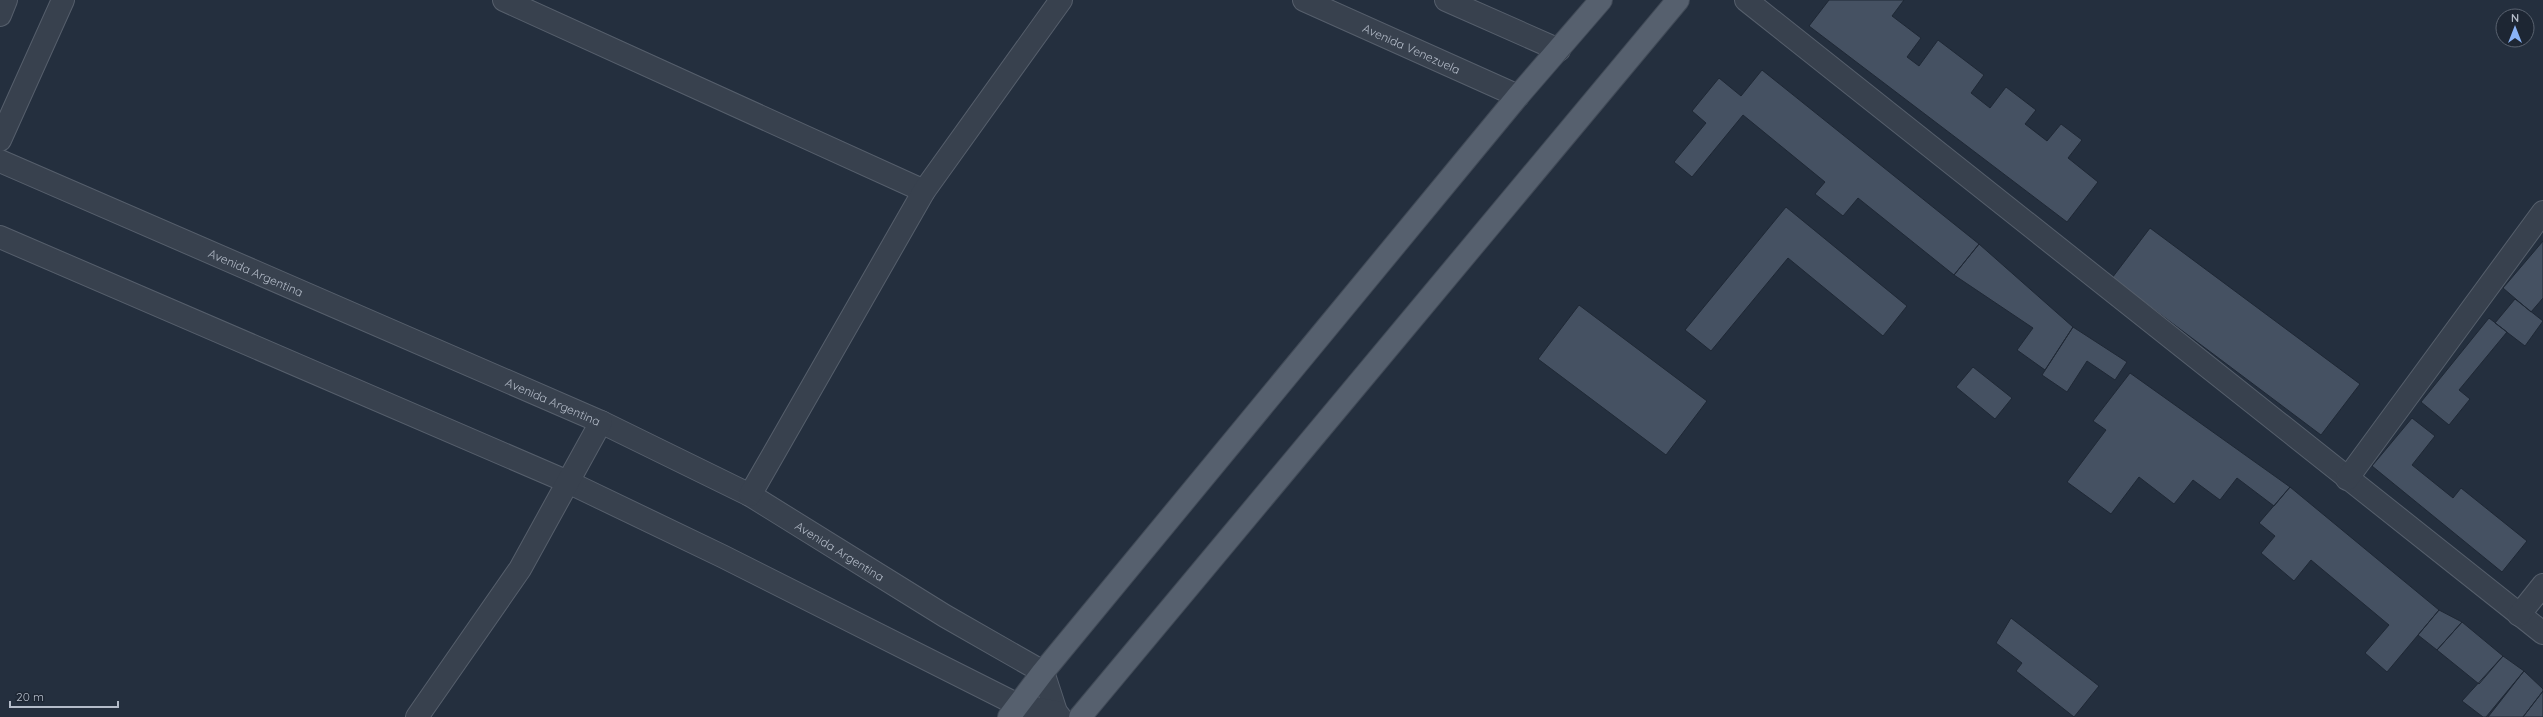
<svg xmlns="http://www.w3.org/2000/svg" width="2543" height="717" viewBox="0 0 2543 717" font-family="Quicksand,sans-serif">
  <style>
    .building { fill: #455162; stroke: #1f2835 }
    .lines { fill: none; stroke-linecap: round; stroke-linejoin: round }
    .minor-casing { stroke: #565f6c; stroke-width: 24 }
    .major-casing { stroke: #414a57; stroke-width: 24 }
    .minor { stroke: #38414e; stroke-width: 22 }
    .major { stroke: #56606e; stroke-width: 22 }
    .labels { text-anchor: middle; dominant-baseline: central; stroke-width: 4; stroke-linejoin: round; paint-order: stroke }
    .street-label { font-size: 12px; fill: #b4bcc9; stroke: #1d2633 }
  </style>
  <rect width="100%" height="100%" fill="#242f3e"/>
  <path class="building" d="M1829 0H1904L1892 16 1921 38 1907 57 1919 66 1938 40 1984 75 1971 93 1990 108 2006 87 2036 110 2025 124 2047 141 2061 124 2082 140 2068 158 2098 182 2067 222 1809 26Z
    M1762 70 1979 244 1954 275 1858 198 1843 216 1815 194 1825 182 1743 115 1692 177 1674 162 1706 123 1692 111 1719 78 1741 96Z
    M1786 207 1907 306 1883 336 1788 258 1711 351 1685 330Z
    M2150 228 2360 384 2321 435 2112 278Z
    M2543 241V298L2531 312 2503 288Z
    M1979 244 2073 327 2045 370 2017 350 2033 328 1954 275Z
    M2515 299 2543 321 2525 346 2495 323Z
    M1579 305 1707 401 1666 455 1538 359Z
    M2489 318 2507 332 2459 390 2470 399 2449 425 2421 402Z
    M2073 327 2127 362 2115 380 2087 361 2067 392 2042 375Z
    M1973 367 2012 398 1995 419 1956 387Z
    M2130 373 2290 487 2274 506 2237 478 2220 500 2193 480 2174 504 2139 477 2111 514 2067 482 2106 430 2093 421Z
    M2412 418 2435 436 2412 465 2453 498 2461 488 2527 541 2502 572 2372 466Z
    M2290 487 2439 610 2387 672 2365 653 2389 625 2311 560 2294 581 2261 553 2275 536 2259 523Z
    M2439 610 2462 622 2437 650 2418 635Z
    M2011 618 2099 686 2074 717 2016 671 2022 663 1996 643Z
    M2462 622 2503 656 2479 684 2437 650Z
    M2503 656 2524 671 2486 717H2483L2462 701Z
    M2524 671 2543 689V691L2523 717H2488Z
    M2543 691V717H2523Z"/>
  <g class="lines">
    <g class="minor-casing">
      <g id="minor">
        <path d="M504 0 924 191"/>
        <path id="s1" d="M1304 0 1518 96"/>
        <path d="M1446 0 1559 50"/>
        <path d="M1746 0 2543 633"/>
        <path d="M0 15 6 0"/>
        <path d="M0 140 63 0"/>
        <path id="s2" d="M0 161 601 422 750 495 945 616 1043 672 1056 712 1060 717"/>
        <path d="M0 237 568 482 722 556 1018 705 1056 712"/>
        <path d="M2347 479 2543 212"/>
        <path d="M750 495 924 191 1061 0"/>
        <path d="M2519 615 2543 585"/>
        <path d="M417 717 520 569 601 422"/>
      </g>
    </g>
    <g class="major-casing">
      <path id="major" d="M1009 717 1043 672 1518 96 1601 0
        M1080 717 1678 0"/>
    </g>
    <use href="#minor" class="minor"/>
    <use href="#major" class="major"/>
  </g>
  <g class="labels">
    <g class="street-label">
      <text stroke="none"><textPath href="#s1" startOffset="118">Avenida Venezuela</textPath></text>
      <text stroke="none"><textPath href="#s2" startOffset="279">Avenida Argentina</textPath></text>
      <text stroke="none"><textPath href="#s2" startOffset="603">Avenida Argentina</textPath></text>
      <text stroke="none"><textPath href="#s2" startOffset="927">Avenida Argentina</textPath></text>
    </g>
  </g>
  <g transform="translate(2515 28)"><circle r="19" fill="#1d2633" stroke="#59626f"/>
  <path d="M0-3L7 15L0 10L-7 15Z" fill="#8ab4f8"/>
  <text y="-6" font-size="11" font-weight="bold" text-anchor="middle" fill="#b4bcc9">N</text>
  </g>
  <path d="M10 701v6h108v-6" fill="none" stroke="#b4bcc9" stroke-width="2"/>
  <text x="16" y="701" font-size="12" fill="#b4bcc9" stroke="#1d2633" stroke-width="3" paint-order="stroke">20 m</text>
</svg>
